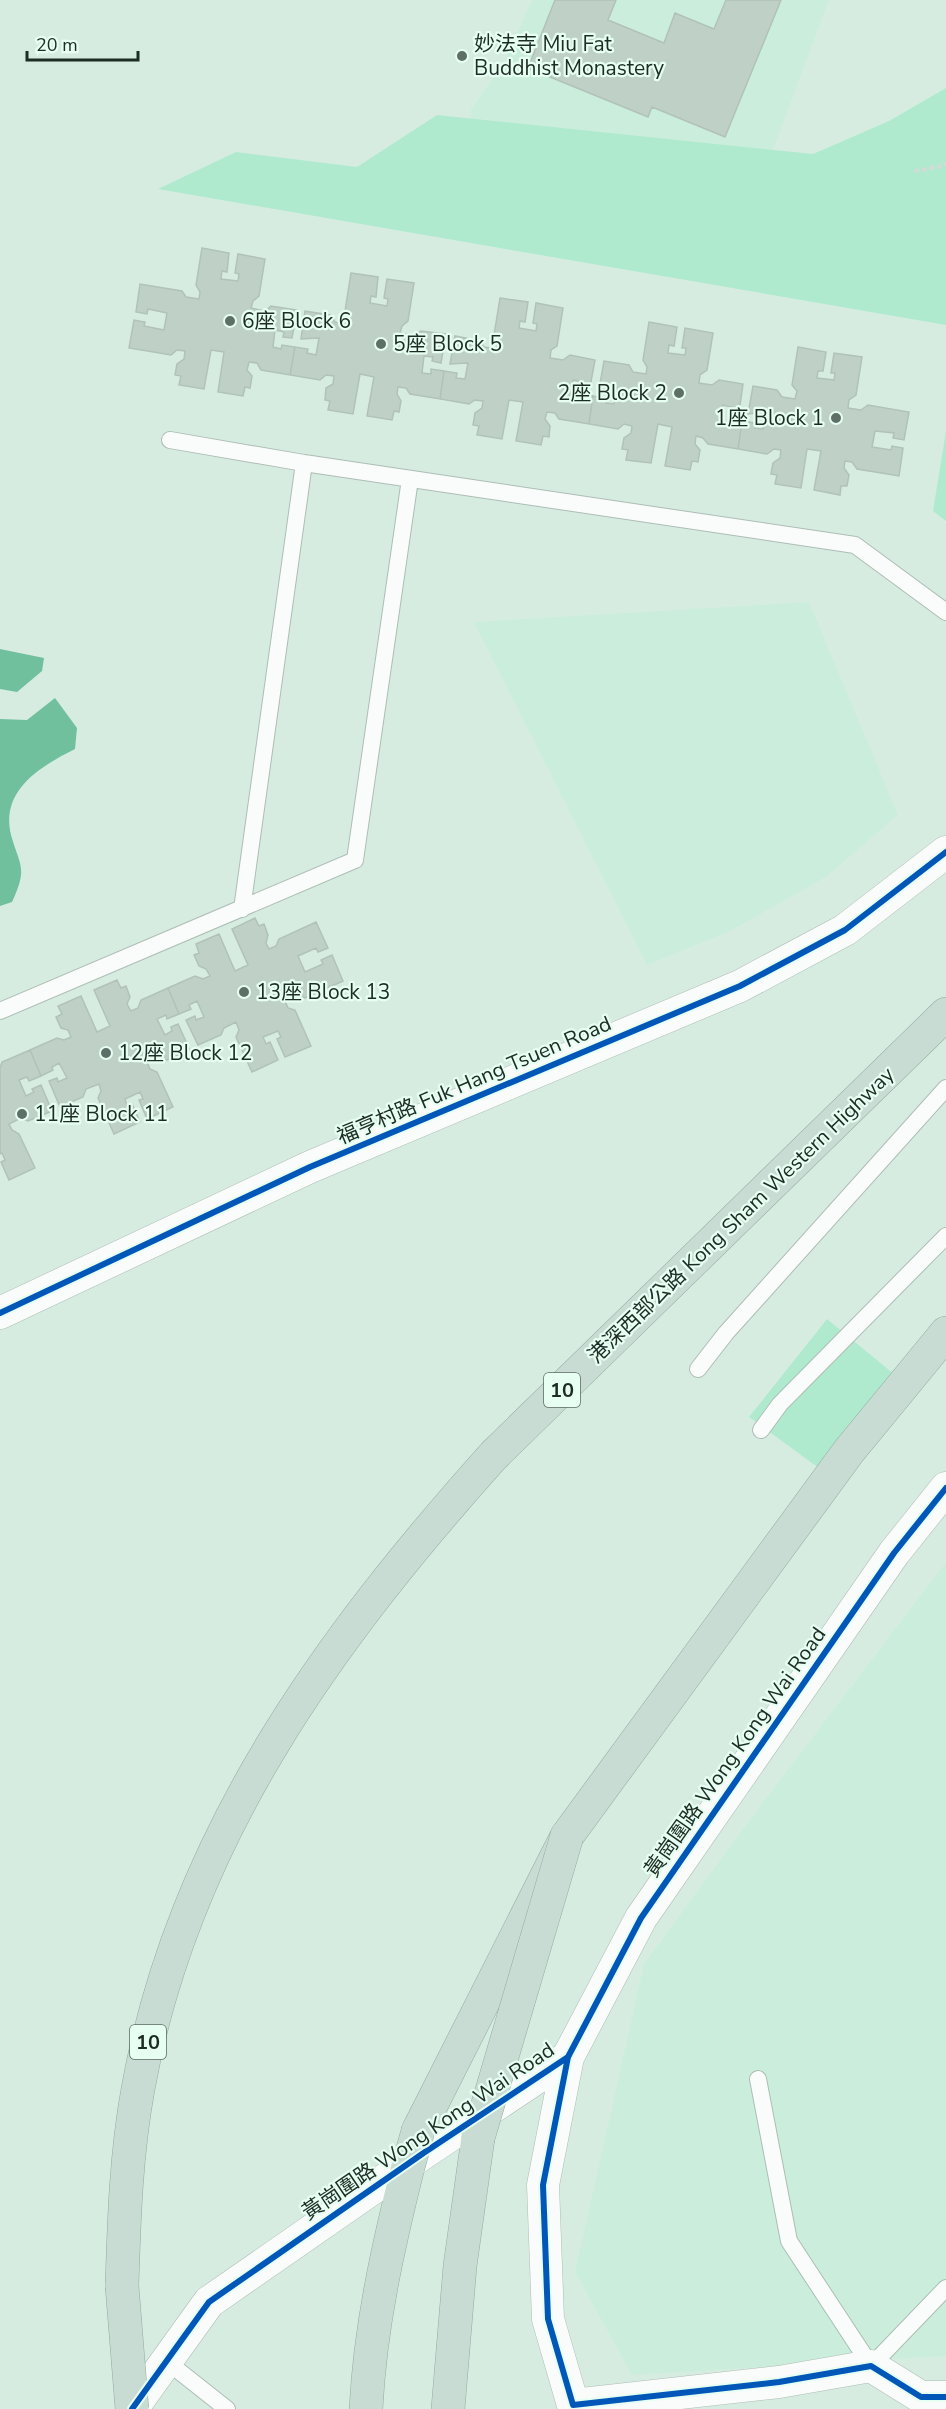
<svg xmlns="http://www.w3.org/2000/svg" width="946" height="2409" viewBox="0 0 946 2409" font-family="'Nunito Sans','Noto Sans TC',sans-serif">
  <style>
    .built { fill: #cbeedc }
    .green { fill: #b0eace }
    .water { fill: #70bf9d }
    .building { fill: #bfd0c7; stroke: #b1c2b9; stroke-width: 1.5 }
    .lines { fill: none; stroke-linecap: round; stroke-linejoin: round }
    .lane-casing { stroke: #adbdb5; stroke-width: 18 }
    .street-casing { stroke: #adbdb5; stroke-width: 33 }
    .highway-casing { stroke: #91ab9f; stroke-width: 34 }
    .path { stroke: #d4dad7; stroke-width: 4; stroke-dasharray: 4.5 3; stroke-linecap: butt }
    .lane { stroke: #f9fcfa; stroke-width: 16 }
    .street { stroke: #f9fcfa; stroke-width: 32 }
    .highway { stroke: #c9dcd4; stroke-width: 33 }
    .highway-bridge-casing { stroke: #91ab9f; stroke-width: 34; stroke-linecap: butt }
    .highway-bridge { stroke: #c9dcd4; stroke-width: 33 }
    .cycleway-casing { stroke: #e7fef2; stroke-width: 10 }
    .cycleway { stroke: #0057b8; stroke-width: 6 }
    .poi-dot { fill: #5e6f67; stroke: #e7fef2; stroke-width: 2 }
    .labels { text-anchor: middle; dominant-baseline: central; stroke-width: 4.5; stroke-linejoin: round; paint-order: stroke }
    .shield { fill: #e7fef2; stroke: #5a6b62; stroke-width: 1.5 }
    .shield-label { font-size: 20px; font-weight: bold; fill: #1d2c25 }
    .poi-label { font-size: 21px; fill: #1d2c25; stroke: #e7fef2; text-anchor: start }
    .street-label { font-size: 21px; fill: #1d2c25; stroke: #e7fef2 }
  </style>
  <rect width="100%" height="100%" fill="#d7ece1"/>
  <path class="built" d="M532 0H829L773 150 471 118V109L504 63Z
    M809 602 898 815 826 877 730 931 647 965 474 622Z
    M946 1562V2356L632 2375 575 2272 644 1964 749 1821Z"/>
  <path class="green" d="M946 88V325L158 189 236 152 357 167 437 115 813 154 889 121Z
    M946 431V521L933 511Z
    M827 1319 917 1393 842 1485 749 1417Z"/>
  <path class="water" d="M0 649 44 658 42 671 17 692 0 689Z
    M55 698 77 728 75 749C41 766 0 790 11 835 20 867 28 867 12 902L0 906V719L27 720Z"/>
  <path class="building" d="M555 0H616L608 20 664 43 675 13 714 29 726 0H781L725 137 652 107 648 117 528 68Z
    M202 248 229 253 227 272 222 271 221 279 238 281 239 274 235 273 238 254 265 259 259 296 253 301 251 308 265 311 271 306 297 310 292 338 283 337 284 332 275 330 273 347 281 349 282 345 295 347 290 375 261 370 257 363 249 362 247 370 252 376 250 388 245 387 243 396 218 392 224 352 211 350 204 389 179 385 181 376 175 375 177 364 184 359 185 351 177 350 171 355 129 348 134 320 145 322 144 326 164 330 167 313 148 309 147 314 136 312 140 284 182 291 186 297 199 299 200 292 196 285Z
    M351 273 378 277 376 297 371 296 370 303 387 306 388 299 384 298 387 279 414 283 408 321 402 326 400 333 414 335 421 331 446 334 441 363 432 361 433 357 424 356 422 373 431 374V369L444 371 440 399 410 394 406 388 398 387 397 394 401 401 399 412 394 411 392 420 367 416 374 377 360 374 353 414 328 410 330 401 325 400 326 388 333 384 334 376 326 375 320 380 290 375 295 347 308 349 307 353 316 355 319 338 301 339 305 311 331 315 335 322 348 325 349 317 345 311Z
    M500 298 528 302 525 322 520 321 519 328 536 331 537 324 533 323 536 303 563 308 557 346 551 350 550 358 563 360 570 355 595 360 590 387 581 386 582 382 573 380 571 397 579 399 580 394 593 396 589 424 559 419 555 413 547 412 545 419 550 426 549 437 543 436 541 445 516 441 523 402 509 400 502 439 477 435 479 426 473 425 475 413 482 408 483 401 475 400 469 404 440 399 444 371 457 373 456 378 465 379 468 363 450 364 455 336 480 341 484 347 497 349 498 342 494 335Z
    M649 322 677 327 674 346 669 345 668 353 685 355 686 348H682L685 328 713 333 707 370 700 375 699 383 712 385 719 380 743 384 739 412 731 411V407L723 405 720 422 728 423 729 419 742 421 738 449 708 444 703 438 696 436 695 444 700 450 698 462 692 461 690 470 665 466 672 427 658 424 651 463 626 460 628 450 622 449 624 438 631 433 632 426 624 424 618 429 589 424 593 396 606 399V403L614 404 617 388 599 389 604 361 629 365 633 372 646 374 647 367 643 360Z
    M798 347 826 352 823 371H818L817 378 834 380 835 373H831L834 353 862 357 856 395 849 400 848 408 861 410 868 405 909 412 904 440 893 438 894 433 875 431 872 447 891 450 892 446 903 448 899 476 857 469 852 462 845 461 844 468 849 475 847 486H841L840 495 814 490 821 451 807 449 801 488 775 484 777 475 771 474 773 463 780 458 781 450 774 449 767 454 738 449 742 421 755 423V428L763 429 766 412 748 414 753 386 777 390 782 397 795 399 797 391 792 385Z
    M255 918 259 926 264 924 268 935 266 943 269 949 276 946 279 939 316 922 328 948 318 952 316 948 298 956 305 972 323 964 321 960 332 955 343 981 305 998 297 995 285 1001 288 1008 295 1010 311 1046 285 1057 277 1039 281 1037 278 1031 263 1037 266 1044 270 1042 278 1060 252 1072 236 1037 239 1030 236 1022 224 1028 221 1035 198 1045 186 1020 195 1016 196 1020 204 1017 197 1001 189 1005 191 1009 179 1014 168 988 195 976 203 979 210 976 206 969 199 966 194 955 199 953 196 944 219 934 235 971 248 965 232 929Z
    M117 980 121 988 126 986 130 997 127 1004 131 1011 138 1008 141 1000 168 988 179 1014 167 1019 166 1015 157 1019 165 1035 172 1031 171 1027 178 1024 190 1050 167 1060 159 1057 147 1062 150 1069 157 1072 173 1107 147 1119 139 1100 143 1099 140 1092 125 1099 127 1106 132 1104 140 1122 114 1134 98 1098 101 1091 99 1084 86 1089 83 1097 60 1107 49 1081 57 1078 58 1082 67 1078 59 1063 52 1067 53 1070 41 1076 30 1050 57 1038 64 1040 71 1037 68 1030 61 1028 56 1017 62 1014 58 1006 81 996 97 1032 110 1026 94 990Z
    M30 1050 41 1076 29 1081 27 1077 19 1080 26 1096 34 1092 32 1089 41 1085 52 1111 28 1121 21 1118 9 1124 12 1130 19 1134 35 1168 9 1180 1 1162 5 1160 2 1153 0 1154V1068L2 1062Z"/>
  <g class="lines">
    <g class="lane-casing">
      <path id="lane" d="M170 440 304 463 855 545 946 612
        M242 909 304 463
        M0 1011 355 860 410 479
        M698 1369 726 1333 946 1088
        M761 1430 780 1404 946 1236
        M758 2079 789 2241 871 2366 946 2288
        M165 2360 227 2409"/>
    </g>
    <g class="street-casing">
      <path id="street" d="M0 1313 310 1167 740 986 845 930 946 852
        M568 2057 543 2185 548 2319 573 2405 779 2382 871 2366 921 2397H946
        M132 2409 209 2302 425 2152 568 2057 641 1918 894 1553 946 1488"/>
    </g>
    <g class="highway-casing">
      <path id="highway" d="M418 2131 567 1836 849 1451 946 1333
        M122 2286C124 2220 126 2154 138 2089 183 1839 328 1640 494 1455L946 1014
        M366 2409C370 2327 388 2247 408 2167
        M448 2409 460 2266 478 2138"/>
    </g>
    <path class="path" d="M915 171 943 166 946 163"/>
    <use href="#lane" class="lane"/>
    <use href="#street" class="street"/>
    <use href="#highway" class="highway"/>
    <g class="highway-bridge-casing">
      <path id="highway-bridge" d="M478 2138 567 1836
        M408 2167 418 2131
        M122 2286 132 2409"/>
    </g>
    <use href="#highway-bridge" class="highway-bridge"/>
    <g class="cycleway-casing">
      <path id="cycleway" d="M0 1313 310 1167 740 986 845 930 946 852
        M568 2057 543 2185 548 2319 573 2405 779 2382 871 2366 921 2397H946
        M132 2409 209 2302 425 2152 568 2057 641 1918 894 1553 946 1488"/>
    </g>
    <use href="#cycleway" class="cycleway"/>
  </g>
  <g class="poi-dot">
    <circle cx="462" cy="56" r="6"/>
    <circle cx="230" cy="321" r="6"/>
    <circle cx="381" cy="344" r="6"/>
    <circle cx="679" cy="393" r="6"/>
    <circle cx="836" cy="418" r="6"/>
    <circle cx="244" cy="992" r="6"/>
    <circle cx="106" cy="1053" r="6"/>
    <circle cx="22" cy="1114" r="6"/>
  </g>
  <g class="labels">
    <g class="shield">
      <rect x="544" y="1373" width="36" height="34" rx="4.5"/>
      <rect x="130" y="2025" width="36" height="34" rx="4.5"/>
    </g>
    <g class="shield-label">
      <text x="562" y="1390">10</text>
      <text x="148" y="2042">10</text>
    </g>
    <g class="poi-label">
      <text x="474" y="44">妙法寺 Miu Fat<tspan x="474" dy="24">Buddhist Monastery</tspan></text>
      <text x="242" y="321">6座 Block 6</text>
      <text x="393" y="344">5座 Block 5</text>
      <text x="667" y="393" text-anchor="end">2座 Block 2</text>
      <text x="824" y="418" text-anchor="end">1座 Block 1</text>
      <text x="256" y="992">13座 Block 13</text>
      <text x="118" y="1053">12座 Block 12</text>
      <text x="34" y="1114">11座 Block 11</text>
    </g>
    <g class="street-label">
      <text transform="translate(474 1080) rotate(-23)">福亨村路 Fuk Hang Tsuen Road</text>
      <text transform="translate(741 1215) rotate(-44)">港深西部公路 Kong Sham Western Highway</text>
      <text transform="translate(735 1752) rotate(-55)">黃崗圍路 Wong Kong Wai Road</text>
      <text transform="translate(428 2131) rotate(-34)">黃崗圍路 Wong Kong Wai Road</text>
    </g>
  </g>
  <path d="M27 51v9h111v-9" fill="none" stroke="#1d2c25" stroke-width="3"/>
  <text x="36" y="51" font-size="18" fill="#1d2c25" stroke="#e7fef2" stroke-width="4.5" paint-order="stroke">20 m</text>
</svg>
